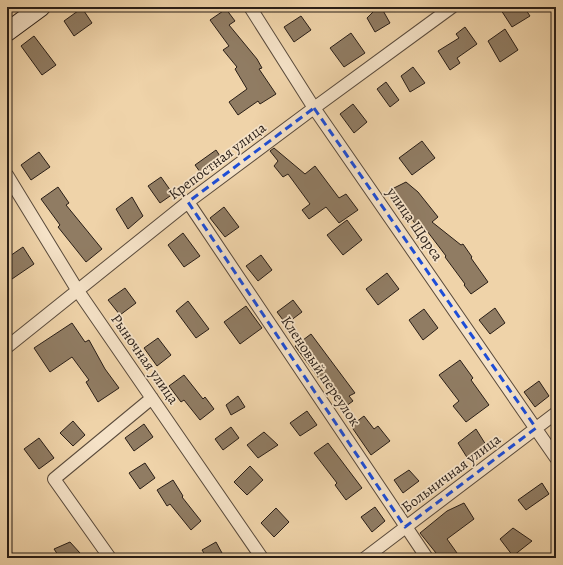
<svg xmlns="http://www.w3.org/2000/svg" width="563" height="565" viewBox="0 0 563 565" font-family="Alegreya,serif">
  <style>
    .building { fill: #907c63; stroke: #291e17 }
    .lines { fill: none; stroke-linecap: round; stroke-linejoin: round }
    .street-casing { stroke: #5a4b3c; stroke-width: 14 }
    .secondary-casing { stroke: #291e17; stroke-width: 20 }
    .street { stroke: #f5e2c7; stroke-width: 12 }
    .secondary { stroke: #f5e2c7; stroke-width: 18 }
    .marked { fill: none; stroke: #1d4ed8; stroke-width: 3; stroke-dasharray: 8 5; stroke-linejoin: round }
    .labels { text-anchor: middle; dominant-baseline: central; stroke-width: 3.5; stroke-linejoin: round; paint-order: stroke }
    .street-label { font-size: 15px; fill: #291e17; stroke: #f5e2c7 }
  </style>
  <rect width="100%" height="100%" fill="#efd3a9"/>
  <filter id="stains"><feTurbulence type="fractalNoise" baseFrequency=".005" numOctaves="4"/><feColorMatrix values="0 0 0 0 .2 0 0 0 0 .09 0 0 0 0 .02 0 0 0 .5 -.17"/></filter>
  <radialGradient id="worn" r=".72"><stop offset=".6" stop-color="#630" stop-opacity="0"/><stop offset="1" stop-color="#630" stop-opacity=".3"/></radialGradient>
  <path class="building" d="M378 7H381L390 23 375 32 367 18Z
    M499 7H524L530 16 512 27Z
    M82 8 92 23 74 36 64 21Z
    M226 9 235 21 229 25 257 59 262 68 259 69 276 94 260 104 258 101 238 115 229 102 247 89 235 69 237 67 223 50 229 46 210 20Z
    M301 16 311 30 294 42 284 27Z
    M465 27 477 44 457 58 460 63 450 70 438 51 459 38 456 34Z
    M505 29 518 50 500 62 488 41Z
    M351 33 365 53 344 67 330 48Z
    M34 36 56 65 42 75 21 46Z
    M413 67 425 83 410 92 401 76Z
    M386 82 399 100 390 107 377 89Z
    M353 104 367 122 354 133 340 114Z
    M422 141 435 158 412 175 399 158Z
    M274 148 305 174 315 166 339 198 346 194 358 210 339 223 326 207 309 219 302 210 310 204 288 174 283 177 274 166 278 161 270 151Z
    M216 150 224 162 203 176 195 165Z
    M39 152 50 167 31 180 21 165Z
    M161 177 173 194 160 203 148 186Z
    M406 182 418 192 438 217 432 222 461 245 463 244 472 257 471 258 488 282 471 294 464 285 465 284 445 257 446 256 424 227 420 230 400 204 399 205 392 189Z
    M58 187 69 203 66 205 102 249 86 262 58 227 60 225 41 199Z
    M132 197 143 216 128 229 116 209Z
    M224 207 239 227 225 237 210 218Z
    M347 220 362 240 343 255 327 235Z
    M183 233 200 256 184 267 168 245Z
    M23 247 34 264 12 279 7 272V258Z
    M261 255 272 270 258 281 246 266Z
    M387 273 399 289 378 305 366 289Z
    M125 288 136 303 120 315 108 300Z
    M293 300 302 312 286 324 277 312Z
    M188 301 209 329 196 338 176 311Z
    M246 306 262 328 240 344 224 322Z
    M495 308 505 323 490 334 479 320Z
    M424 309 438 328 423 340 409 320Z
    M72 323 85 342 89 340 105 369 119 388 98 402 86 382 89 380 72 357 50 372 34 348Z
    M311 334 355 393 349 396 353 401 342 409 321 379 320 380 295 346Z
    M158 338 171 355 157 366 144 348Z
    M460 360 473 378 471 380 489 405 466 422 453 406 459 401 439 375Z
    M184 375 203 399 205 397 214 409 200 420 184 400 181 402 169 386Z
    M539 381 549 396 535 407 524 392Z
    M238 396 245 407 231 415 226 405Z
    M307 411 317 425 300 436 290 423Z
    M364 416 374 429 378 426 390 441 371 455 351 426Z
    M73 421 85 435 73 446 60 433Z
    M144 424 153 437 134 451 125 438Z
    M231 427 239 438 223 450 215 439Z
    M476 429 486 445 468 459 458 443Z
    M264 432 278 445 258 458 247 445Z
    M39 438 54 458 39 469 24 449Z
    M328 443 362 488 346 500 335 485 337 483 314 453Z
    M145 463 155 478 140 489 129 473Z
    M250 466 263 480 247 495 234 482Z
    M409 470 419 481 403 493 394 480Z
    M173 480 183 496 182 497 201 521 191 530 170 504 167 506 157 490Z
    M542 483 549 494 526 510 518 500Z
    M464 503 474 519 447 539 457 553 450 558H440L420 533 447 511Z
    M375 507 385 521 372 532 361 517Z
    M276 508 289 522 274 537 261 523Z
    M513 528 532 541 513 556 500 539Z
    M70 542 80 553 73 558H60L54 549Z
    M216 542 222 553 213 558H207L202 550Z"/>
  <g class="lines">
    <g class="street-casing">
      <path id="street" d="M250 7 314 108 556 458
        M7 175 78 291 262 558
        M188 202 427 558
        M7 347 188 202 314 108 452 7
        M110 558 54 479 152 398
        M365 558 556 413"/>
    </g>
    <g class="secondary-casing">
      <path id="secondary" d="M7 32 41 7"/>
    </g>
    <use href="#street" class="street"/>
    <use href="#secondary" class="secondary"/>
  </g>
  <path class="marked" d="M314 108 536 428 405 527 188 202Z"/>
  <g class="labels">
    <g class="street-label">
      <text transform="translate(217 161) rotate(-37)">Крепостная улица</text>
      <text transform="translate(415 224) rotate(55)">улица Щорса</text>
      <text transform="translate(145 359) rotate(55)">Рыночная улица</text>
      <text transform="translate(321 371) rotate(56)">Кленовый переулок</text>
      <text transform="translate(451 473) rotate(-37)">Больничная улица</text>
    </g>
  </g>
  <rect width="563" height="565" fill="none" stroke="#efd3a9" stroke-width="24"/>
  <rect x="8" y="8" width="547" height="549" fill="none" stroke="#291e17" stroke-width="2"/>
  <rect x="12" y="12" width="539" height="541" fill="none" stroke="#291e17"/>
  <rect width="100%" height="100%" filter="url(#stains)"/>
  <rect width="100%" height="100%" fill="url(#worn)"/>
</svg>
